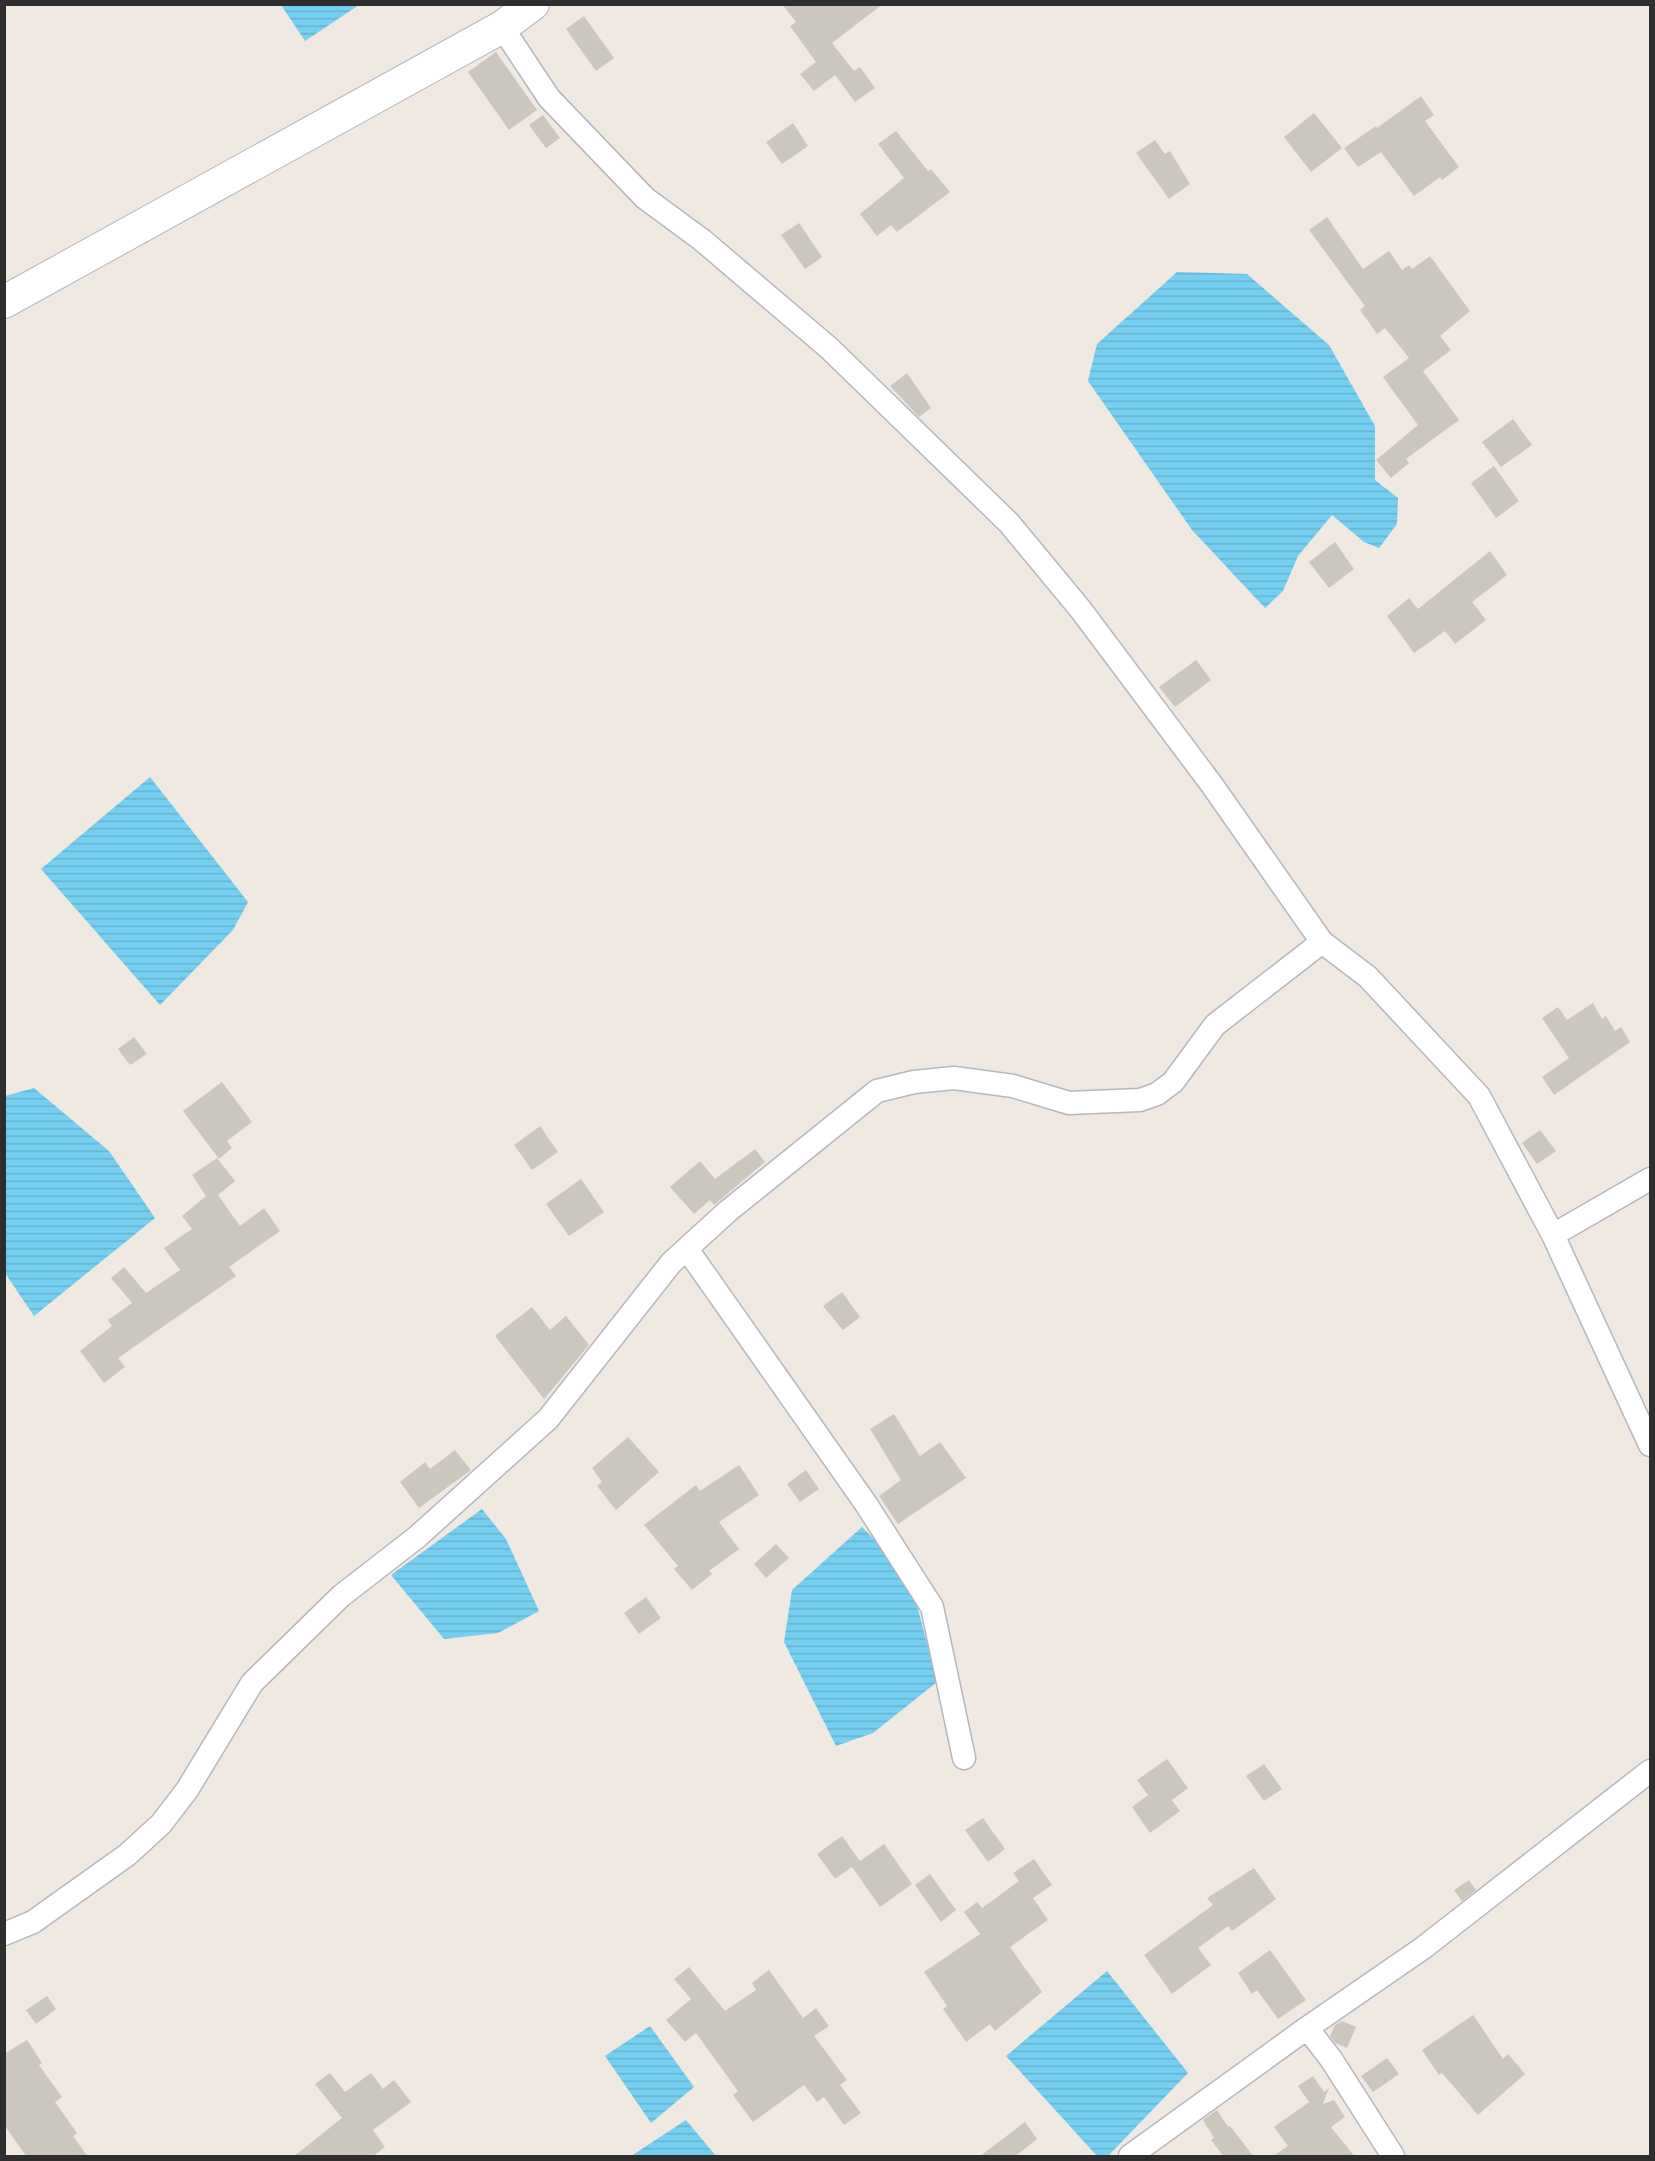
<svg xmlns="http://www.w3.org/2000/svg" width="1655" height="2161" viewBox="0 0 1655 2161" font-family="'PT Sans',sans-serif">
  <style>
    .water { fill: url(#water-rules) }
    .building { fill: #cbc7bf }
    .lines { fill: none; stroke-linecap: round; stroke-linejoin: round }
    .street-casing { stroke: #b4b7c1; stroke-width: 25 }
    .secondary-casing { stroke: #b4b7c1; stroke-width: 34 }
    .street { stroke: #fff; stroke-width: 22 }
    .secondary { stroke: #fff; stroke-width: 32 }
  </style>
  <defs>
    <pattern id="water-rules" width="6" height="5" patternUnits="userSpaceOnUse" patternTransform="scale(1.5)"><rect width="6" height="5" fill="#75cff0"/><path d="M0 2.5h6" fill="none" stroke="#66b2ce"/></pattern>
  </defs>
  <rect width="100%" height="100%" fill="#efe9e1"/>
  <path class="water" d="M281 5H359L305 41Z
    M1177 272 1247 274 1329 345 1375 426V480L1398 498 1397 524 1379 548 1364 542 1332 515 1298 556 1283 591 1265 608 1192 530 1088 381 1097 344Z
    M150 777 248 902 233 930 160 1005 41 869Z
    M34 1088 109 1151 155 1218 34 1316 5 1273V1096Z
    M482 1509 506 1539 539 1611 498 1633 444 1639 391 1575Z
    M862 1527 909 1575 937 1682 873 1733 836 1746 784 1642 792 1590Z
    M1107 1971 1188 2073 1108 2156H1097L1006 2056Z
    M650 2026 694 2087 651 2123 605 2056Z
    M686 2120 716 2156H631Z"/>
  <path class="building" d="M782 4H883L832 43 854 71 860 67 875 88 855 102 835 75 814 91 800 74 816 62 790 26 796 22Z
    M584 16 614 58 596 71 566 29Z
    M496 52 537 110 509 130 468 72Z
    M1421 96 1434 115 1425 121 1459 167 1442 180 1440 177 1414 196 1381 152 1358 167 1344 148 1376 126 1377 128Z
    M1314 113 1342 148 1311 172 1284 137Z
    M543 115 560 138 546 148 529 125Z
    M793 123 808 146 782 164 766 142Z
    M896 131 928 171 931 169 950 192 897 232 891 225 877 236 860 214 904 178 878 144Z
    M1155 140 1165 154 1170 151 1190 184 1169 199 1136 153Z
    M1327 217 1363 269 1389 251 1402 270 1409 265 1412 269 1430 256 1470 311 1440 336 1451 350 1423 371 1459 420 1406 459 1409 463 1391 478 1376 460 1418 425 1383 377 1409 358 1385 328 1377 334 1360 310 1365 306 1309 230Z
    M799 223 822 257 805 269 781 235Z
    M907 373 931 408 919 417 890 386Z
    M1513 419 1532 445 1501 467 1482 442Z
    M1494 466 1519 501 1496 518 1471 483Z
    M1335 542 1354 569 1329 588 1309 562Z
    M1490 551 1507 575 1472 602 1486 620 1455 644 1445 631 1414 653 1387 616 1409 598 1418 609Z
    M1196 660 1211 680 1175 707 1159 687Z
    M1593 1003 1602 1019 1606 1016 1615 1031 1621 1027 1630 1042 1554 1095 1542 1077 1569 1058 1542 1018 1558 1007 1567 1020Z
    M134 1037 147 1054 130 1065 118 1049Z
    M222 1082 252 1122 227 1141 232 1148 219 1159 183 1111Z
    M540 1126 558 1152 532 1170 514 1145Z
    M1540 1130 1556 1151 1537 1164 1522 1143Z
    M755 1149 765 1162 714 1205 710 1200 694 1214 670 1187 700 1161 715 1179Z
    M217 1158 235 1181 218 1195 240 1226 264 1208 280 1231 229 1267 236 1276 118 1358 125 1367 104 1383 80 1351 112 1326 108 1320 132 1303 111 1278 124 1267 146 1293 180 1270 164 1248 192 1229 182 1216 206 1196 192 1175Z
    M581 1179 604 1212 569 1236 546 1204Z
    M842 1292 860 1317 843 1330 823 1306Z
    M532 1307 550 1330 566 1316 589 1345 544 1399 495 1336Z
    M894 1414 920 1456 940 1442 966 1478 898 1524 879 1496 901 1480 870 1429Z
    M628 1437 659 1472 616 1510 597 1486 602 1482 592 1468Z
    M455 1450 471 1470 419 1508 400 1482 425 1462 430 1469Z
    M739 1465 759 1495 719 1522 739 1549 709 1571 712 1574 692 1590 674 1569 678 1566 644 1525 696 1485 700 1491Z
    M806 1470 819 1489 800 1502 787 1484Z
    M776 1544 789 1558 766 1578 754 1564Z
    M646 1597 661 1618 639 1634 624 1613Z
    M1167 1759 1188 1788 1172 1800 1180 1811 1150 1833 1132 1807 1148 1795 1137 1780Z
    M1264 1764 1282 1789 1264 1801 1246 1776Z
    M983 1818 1005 1849 988 1862 965 1830Z
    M842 1836 860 1861 884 1844 912 1884 880 1907 852 1867 835 1879 817 1854Z
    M1034 1859 1052 1885 1033 1898 1048 1920 1010 1947 1042 1992 995 2031 990 2024 966 2042 943 2009 947 2006 924 1972 980 1934 964 1912 977 1902 982 1908 1019 1881 1013 1873Z
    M1254 1868 1276 1899 1232 1931 1228 1926 1198 1948 1211 1965 1172 1994 1144 1955 1213 1905 1207 1898Z
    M930 1874 956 1910 941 1922 915 1885Z
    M1469 1880 1476 1890 1462 1901 1454 1890Z
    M1270 1950 1306 2000 1278 2019 1257 1990 1252 1994 1238 1973Z
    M689 1967 725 2011 756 1990 752 1983 769 1970 803 2018 816 2008 829 2026 814 2036 847 2080 840 2085 861 2113 844 2125 824 2097 817 2102 804 2085 753 2122 733 2095 738 2091 696 2033 685 2042 666 2020 691 1999 674 1979Z
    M47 1996 56 2009 36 2024 26 2010Z
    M1473 2015 1503 2059 1508 2054 1525 2074 1478 2115 1442 2073 1439 2075 1422 2050Z
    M1342 2021 1356 2027 1347 2048 1335 2043 1330 2036 1335 2025Z
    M27 2040 42 2063 39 2065 62 2097 55 2102 77 2133 73 2136 88 2157H27L4 2125V2054Z
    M1387 2058 1399 2074 1373 2092 1361 2076Z
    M330 2073 345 2092 371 2073 383 2089 394 2080 411 2102 373 2130 385 2147 372 2157H293L342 2118 315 2084Z
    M1313 2076 1324 2092 1329 2088 1323 2104 1334 2100 1345 2117 1331 2127 1355 2157H1272L1288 2146 1274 2127 1309 2102 1298 2086Z
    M1217 2110 1228 2127 1230 2126 1254 2157H1224L1211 2140 1214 2138 1203 2120Z
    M1025 2122 1037 2139 1014 2157H979Z"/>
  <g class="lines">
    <g class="street-casing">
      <path id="street" d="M502 27 549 98 645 198 702 240 829 348 1009 523 1081 610 1212 785 1322 942
        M1553 1235 1650 1179
        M687 1249 866 1504 932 1607 964 1758
        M4 1934 33 1922 127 1855 161 1824 187 1790 252 1683 341 1596 417 1537 548 1419 671 1263 728 1211 877 1091 914 1082 954 1078 1013 1086 1069 1103 1140 1100 1157 1094 1173 1082 1215 1025 1322 942 1368 977 1479 1096 1553 1235 1650 1445
        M1130 2156 1307 2028
        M1393 2156 1331 2059 1307 2028 1423 1948 1650 1771"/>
    </g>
    <g class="secondary-casing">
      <path id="secondary" d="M4 302 502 27 533 4"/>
    </g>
    <use href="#street" class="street"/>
    <use href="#secondary" class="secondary"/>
  </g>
  <rect width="1655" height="2161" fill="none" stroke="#2e2e2e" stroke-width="12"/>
</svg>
